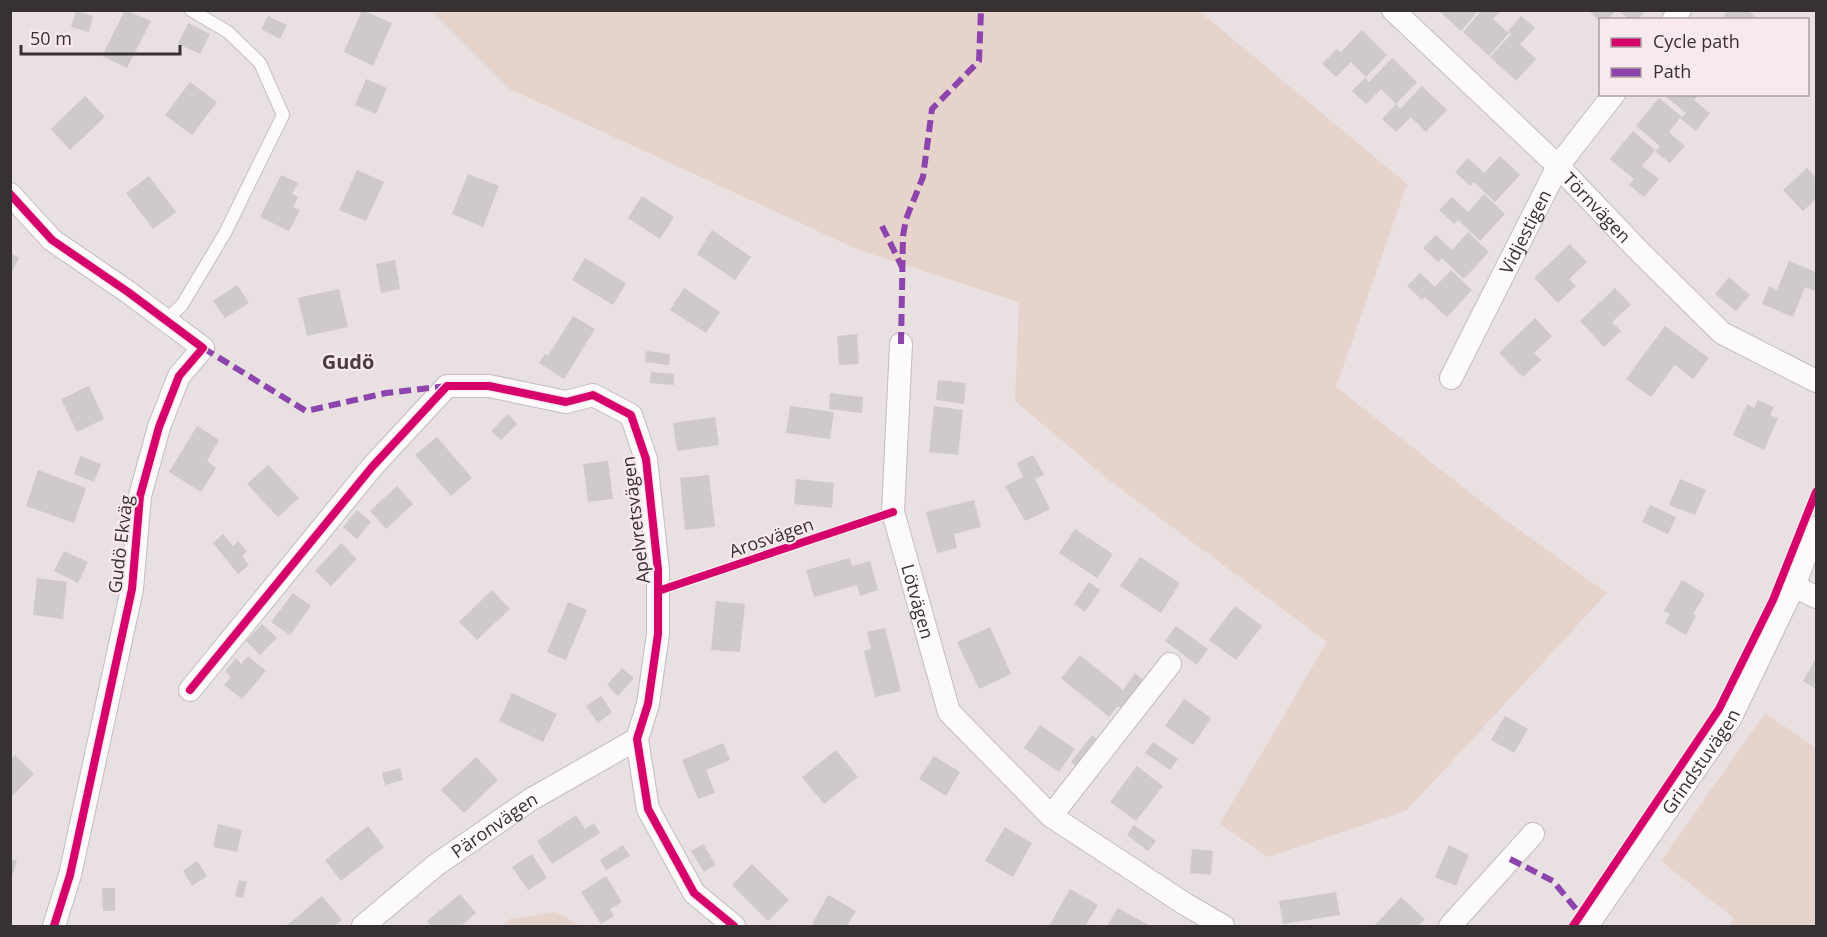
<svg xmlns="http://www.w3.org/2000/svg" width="1827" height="937" viewBox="0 0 1827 937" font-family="'Open Sans',sans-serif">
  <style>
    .green { fill: #e6d3cb }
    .building { fill: #cfc9c9 }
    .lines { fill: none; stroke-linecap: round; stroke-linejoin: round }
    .lane-casing { stroke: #c3bdbe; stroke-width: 14 }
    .street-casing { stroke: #c3bdbe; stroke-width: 24 }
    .lane { stroke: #fcfafa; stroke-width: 12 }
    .street { stroke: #fcfafa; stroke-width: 22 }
    .quiet { stroke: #8e44ad; stroke-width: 6; stroke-dasharray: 12 6; stroke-linecap: butt }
    .cycleway-casing { stroke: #f8e9ed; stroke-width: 11 }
    .cycleway { stroke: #d6006c; stroke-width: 8 }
    .labels { text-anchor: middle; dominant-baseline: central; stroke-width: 4.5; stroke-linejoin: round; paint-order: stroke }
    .street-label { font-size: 18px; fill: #373133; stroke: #f8e9ed }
    .neighbourhood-label { font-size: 20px; font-weight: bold; fill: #493d40; stroke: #f8e9ed }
  </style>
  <rect width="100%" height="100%" fill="#e8e0e1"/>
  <path class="green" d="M432 11H1199L1407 184 1336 387 1497 514 1607 593 1407 810 1268 857 1220 824 1327 642 1109 480 1015 401 1019 302 859 250 510 89Z
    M1765 713 1816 748V926H1729L1734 918 1661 861Z
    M556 912 580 926H503L510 919Z"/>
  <path class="building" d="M125 10 151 21 127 68 102 56Z
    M362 10 392 23 373 66 344 52Z
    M1438 10H1479L1461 31Z
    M1482 10H1501L1493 19 1509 33 1489 56 1463 32Z
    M1588 10H1616L1608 20H1600V22Z
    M1619 10H1646L1638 20H1629Z
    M1728 10H1748L1758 20H1721Z
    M76 11 93 16 89 32 71 27Z
    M268 16 287 25 280 39 261 29Z
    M1521 16 1535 28 1520 44 1536 59 1516 81 1490 57 1511 34 1508 31Z
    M188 23 210 34 200 54 178 44Z
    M1362 30 1387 55 1366 77 1351 62 1336 77 1322 64 1337 49 1341 52Z
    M1392 58 1417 82 1396 104 1381 89 1366 104 1352 91 1365 78 1369 82Z
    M366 79 387 88 376 114 355 105Z
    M190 82 217 102 192 135 165 115Z
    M1422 86 1447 110 1426 132 1411 117 1396 132 1382 119 1396 104 1400 109Z
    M1663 94H1699L1694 100 1710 113 1696 131 1680 118 1669 132 1685 146 1670 163 1655 151 1660 146 1636 126 1659 98 1682 117 1686 113Z
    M85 96 105 117 70 150 51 129Z
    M1633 131 1655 150 1642 166 1659 179 1644 197 1629 185 1634 179 1610 159Z
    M1500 156 1520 175 1495 202 1474 182 1470 186 1455 172 1468 158 1484 173Z
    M1807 168 1816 178V199L1803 211 1783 190Z
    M357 170 384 182 366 221 339 210Z
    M468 174 499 186 483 227 452 214Z
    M281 175 298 183 292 194 298 197 293 207 300 210 289 231 260 217Z
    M149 176 176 212 153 229 126 193Z
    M1484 194 1505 214 1480 241 1458 220 1454 224 1439 210 1452 197 1468 212Z
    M642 196 674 217 660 239 628 218Z
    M712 230 751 257 735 280 697 254Z
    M1468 232 1489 252 1464 279 1442 258 1438 262 1423 248 1436 235 1452 250Z
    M1570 244 1587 262 1569 279 1576 286 1558 303 1534 278Z
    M10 253 19 258 10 275Z
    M585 258 626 283 613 305 572 280Z
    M395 260 400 289 381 293 376 264Z
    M1789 261 1816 272 1815 291 1805 287 1793 317 1762 304 1769 286 1777 290Z
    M1451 270 1472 290 1447 317 1425 297 1422 300 1407 286 1420 273 1435 287Z
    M1729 277 1750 295 1736 311 1715 294Z
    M237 285 249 303 225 318 213 301Z
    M684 288 720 312 706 333 670 310Z
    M1615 288 1631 305 1612 322 1621 331 1604 347 1580 321Z
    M339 289 348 327 307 336 298 298Z
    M573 316 595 329 564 379 539 363 545 354 548 356Z
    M1535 318 1552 336 1534 353 1541 360 1523 377 1499 353Z
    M1665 326 1709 358 1693 379 1675 365 1651 397 1626 379Z
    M857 334 859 364 839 365 837 336Z
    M646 351 670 354 669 365 645 362Z
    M651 372 674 374V385L650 383Z
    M938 380 966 383 964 404 936 400Z
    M89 386 104 419 77 432 61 399Z
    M830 393 863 397 862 413 829 409Z
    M1758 400 1774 407 1770 415 1778 418 1764 450 1733 435 1747 404 1754 408Z
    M790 406 834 412 830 439 786 433Z
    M934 406 963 410 958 455 929 452Z
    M508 414 517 424 501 440 491 431Z
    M715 417 719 445 677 451 673 423Z
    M197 426 219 440 207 461 216 468 201 492 169 472Z
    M437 437 472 478 451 496 415 455Z
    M1033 455 1044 475 1035 479 1050 509 1025 521 1005 486 1023 477 1017 463Z
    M80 456 101 464 94 482 74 474Z
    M608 461 613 499 588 502 583 464Z
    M268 465 299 498 278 517 247 484Z
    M38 470 86 488 74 523 26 506Z
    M709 475 715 527 685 530 680 478Z
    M796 479 834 483 832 508 794 504Z
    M1680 479 1706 490 1695 515 1669 505Z
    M397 486 413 504 386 529 370 511Z
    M974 500 981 527 954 534 957 548 937 553 926 512Z
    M1650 505 1676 517 1668 534 1642 522Z
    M357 510 371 522 357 539 343 527Z
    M1075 529 1113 554 1097 578 1059 553Z
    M223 534 233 546 238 541 247 551 242 556 249 565 238 574 213 543Z
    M341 543 357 559 331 586 315 571Z
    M64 551 88 562 78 583 54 571Z
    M1140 557 1180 583 1161 613 1120 586Z
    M850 558 852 566 870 561 878 590 860 596 857 585 814 597 806 570Z
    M37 578 67 582 63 619 33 615Z
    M1682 580 1705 594 1693 614 1696 616 1686 635 1665 623 1670 614 1664 611Z
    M1089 582 1100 590 1085 612 1074 604Z
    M492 590 510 609 477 640 459 622Z
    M293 593 311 606 290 635 271 622Z
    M716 601 745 604 740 652 711 650Z
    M568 602 587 610 566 660 547 652Z
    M1235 606 1262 626 1236 660 1209 640Z
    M262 624 277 638 260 655 246 641Z
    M1176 626 1208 649 1197 665 1165 641Z
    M990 627 1011 674 979 689 957 642Z
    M885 628 901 691 875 697 864 651 871 649 867 632Z
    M1080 655 1123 690 1135 673 1145 681 1124 710 1118 706 1109 717 1061 678Z
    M248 656 266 671 242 699 224 685 231 677 225 671 236 658 241 664Z
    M1816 658V689L1803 681Z
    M622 668 634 678 618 696 607 685Z
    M512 693 557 714 543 742 499 721Z
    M601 696 612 712 598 723 586 706Z
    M1184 699 1211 718 1193 745 1165 726Z
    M1505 716 1528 729 1514 753 1491 740Z
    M1040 725 1075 749 1059 772 1024 748Z
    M1092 735 1102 743 1081 770 1071 762Z
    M1153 742 1178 759 1170 770 1145 753Z
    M723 743 730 760 706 770 715 793 698 799 682 760Z
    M836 750 858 777 824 804 802 777Z
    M15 755 34 774 10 798V760Z
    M934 756 960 772 946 796 919 779Z
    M476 757 498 780 464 813 441 790Z
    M1137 766 1163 786 1136 821 1110 802Z
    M400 768 403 780 385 785 382 773Z
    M576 815 585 829 594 823 600 833 552 864 537 841Z
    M218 824 242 830 237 852 213 847Z
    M1134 825 1156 841 1148 851 1127 835Z
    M368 826 384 847 341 881 325 860Z
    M1005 827 1032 843 1013 877 985 861Z
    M703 844 716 865 704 872 691 851Z
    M623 845 630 856 606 870 600 860Z
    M1449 845 1469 855 1456 886 1435 877Z
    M1192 849 1213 851 1211 875 1190 873Z
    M532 854 547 878 528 890 512 867Z
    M10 859 17 860 11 880H10Z
    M197 861 207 876 192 886 183 871Z
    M752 864 789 900 768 921 732 885Z
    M606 876 622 902 610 909 614 916 601 924 581 892Z
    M239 880 247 882 243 898 235 896Z
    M102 888H115V911H103Z
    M1070 889 1098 905 1085 926H1049Z
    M1336 892 1340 915 1283 924 1279 901Z
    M460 894 476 913 461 926H431L427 921Z
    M828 895 856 911 847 926H815L812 924Z
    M322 896 342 920 334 926H286Z
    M1401 897 1425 919 1418 926H1374Z
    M1118 908 1143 922 1151 926H1107Z"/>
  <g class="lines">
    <g class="lane-casing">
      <path id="lane" d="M166 320 182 305 225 233 283 115 260 63 228 32 191 10"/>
    </g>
    <g class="street-casing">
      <g id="street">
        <path id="s1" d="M1393 10 1558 166 1639 251 1722 333 1816 381"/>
        <path d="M1673 20 1680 10"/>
        <path d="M10 194 52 240 128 292 203 348 179 376 159 427 140 496 132 589 70 875 54 926"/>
        <path id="s2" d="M901 344 893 512 949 712 1051 816 1185 904 1223 926"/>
        <path id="s3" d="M1451 378 1558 166 1614 94"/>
        <path d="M1794 586 1816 597"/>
        <path d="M190 690 372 467 447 386H489L566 402 593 395 631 415 646 459 658 570V634L648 704 637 739 648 809 694 893 734 926"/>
        <path d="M1051 816 1170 664"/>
        <path id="s4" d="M363 926 436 865 530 800 637 739"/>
        <path d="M1450 926 1533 834"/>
        <path id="s5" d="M1587 926 1730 719 1794 586 1816 528"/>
      </g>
    </g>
    <use href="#lane" class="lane"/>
    <use href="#street" class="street"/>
    <path class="quiet" d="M882 226 902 267
      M901 344 903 236 906 219 923 177 932 109 979 61 981 10
      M203 348 306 411 386 393 447 386
      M1510 859 1553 881 1581 915"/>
    <g class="cycleway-casing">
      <path id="cycleway" d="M10 194 52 240 128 292 203 348 179 376 159 427 140 496 132 589 70 875 54 926
        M658 591 893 512
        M190 690 372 467 447 386H489L566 402 593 395 631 415 646 459 658 570V634L648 704 637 739 648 809 694 893 734 926
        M1573 926 1719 709 1773 600 1816 492"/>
    </g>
    <use href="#cycleway" class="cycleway"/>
  </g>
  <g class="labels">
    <g class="street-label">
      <text stroke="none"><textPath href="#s1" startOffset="284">Törnvägen</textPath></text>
      <text stroke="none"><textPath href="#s3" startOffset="164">Vidjestigen</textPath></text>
      <text transform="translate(635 520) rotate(-97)">Apelvretsvägen</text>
      <text transform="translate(771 537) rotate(-19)">Arosvägen</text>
      <text transform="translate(120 544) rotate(-83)">Gudö Ekväg</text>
      <text stroke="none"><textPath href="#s2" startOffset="261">Lötvägen</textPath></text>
      <text stroke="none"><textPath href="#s5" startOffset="200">Grindstuvägen</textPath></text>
      <text stroke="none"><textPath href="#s4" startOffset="166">Päronvägen</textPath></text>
    </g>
    <g class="neighbourhood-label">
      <text x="348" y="361">Gudö</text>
    </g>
  </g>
  <rect width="1827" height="937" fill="none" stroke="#373133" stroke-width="24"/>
  <rect x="1599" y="18" width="210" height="78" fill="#f8e9ed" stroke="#ab9fa3" stroke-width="1.5"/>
  <rect x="1611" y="38" width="30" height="9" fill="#d6006c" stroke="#ab9fa3" stroke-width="1.5"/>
  <text x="1653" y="48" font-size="18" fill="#373133">Cycle path</text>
  <rect x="1611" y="68" width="30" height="9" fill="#8e44ad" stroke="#ab9fa3" stroke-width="1.5"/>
  <text x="1653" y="78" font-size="18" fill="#373133">Path</text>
  <path d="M21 45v9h159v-9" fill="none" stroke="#373133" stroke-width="3"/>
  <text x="30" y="45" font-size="18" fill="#373133" stroke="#f8e9ed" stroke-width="4.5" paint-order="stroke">50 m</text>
</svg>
